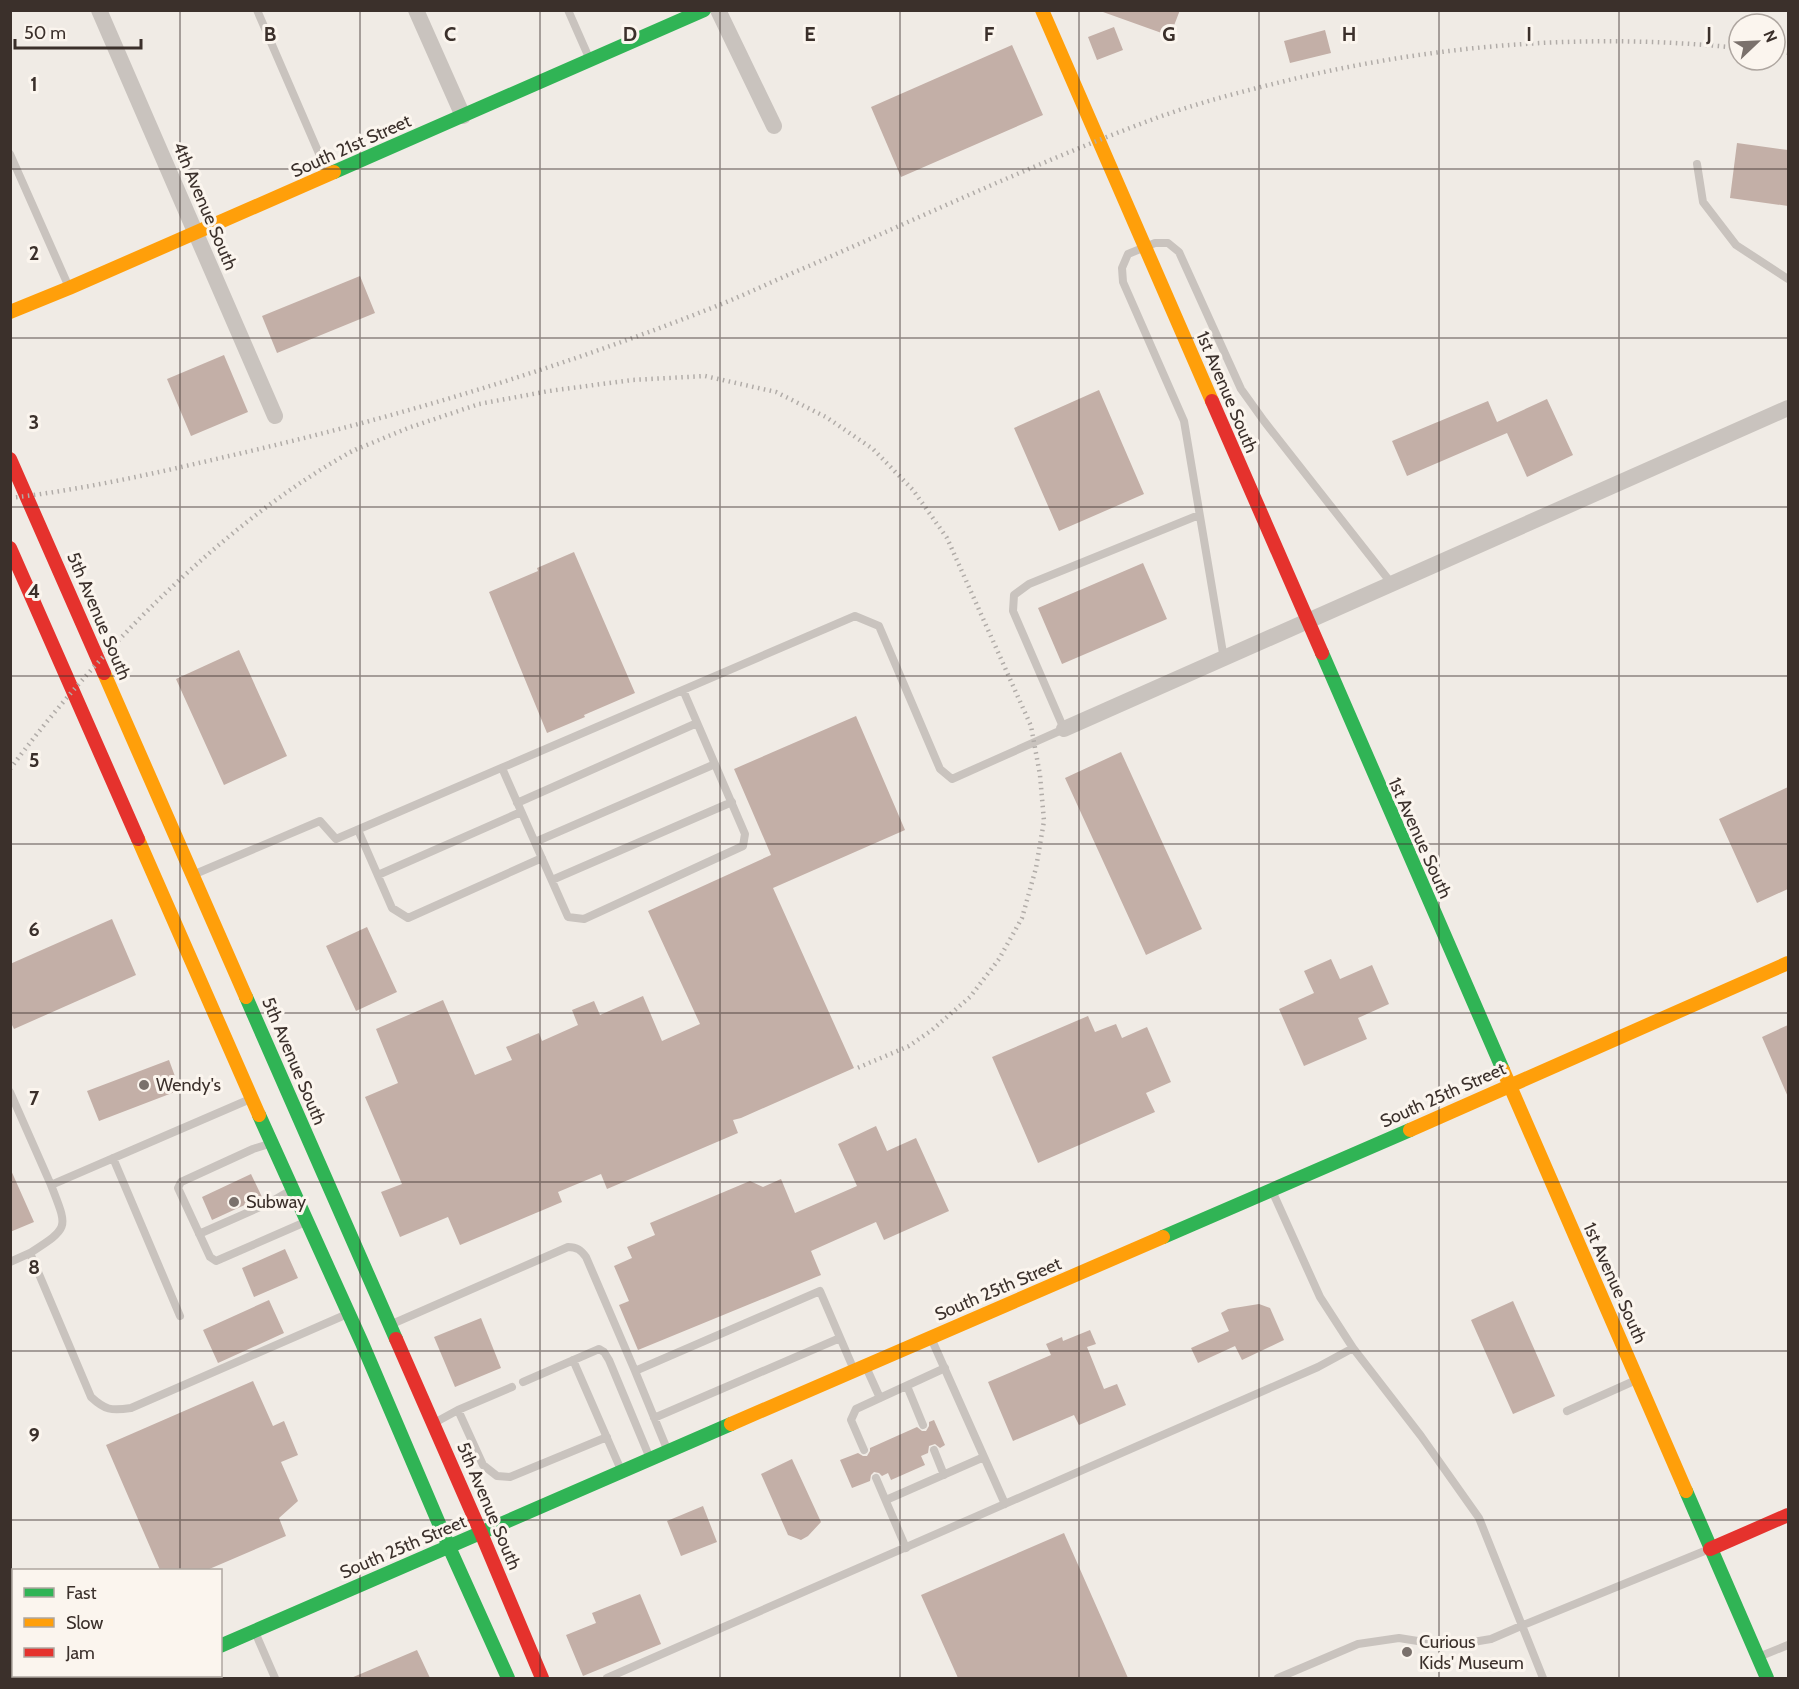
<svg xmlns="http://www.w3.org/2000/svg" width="1799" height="1689" viewBox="0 0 1799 1689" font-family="Cabin,sans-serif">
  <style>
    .building { fill: #c3afa7 }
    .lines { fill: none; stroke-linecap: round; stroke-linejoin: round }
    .lane { stroke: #c9c3be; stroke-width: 8 }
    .street { stroke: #c9c3be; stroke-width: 16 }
    .fast { stroke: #30b455; stroke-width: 14 }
    .slow { stroke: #ff9f0a; stroke-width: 14 }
    .jam { stroke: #e5322d; stroke-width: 14 }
    .rail { stroke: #b1aca8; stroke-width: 4.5; stroke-dasharray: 1.5 4.5; stroke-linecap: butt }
    .grid { fill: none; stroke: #3b302b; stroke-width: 1.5; stroke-opacity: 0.55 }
    .poi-dot { fill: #7a716c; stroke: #fbf5ee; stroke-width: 2 }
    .labels { text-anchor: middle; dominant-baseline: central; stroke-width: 6; stroke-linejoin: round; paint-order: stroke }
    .street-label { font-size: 18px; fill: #3b302b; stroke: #fbf5ee }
    .poi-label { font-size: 18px; fill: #3b302b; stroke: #fbf5ee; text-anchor: start }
    .grid-label { font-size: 20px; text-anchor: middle; font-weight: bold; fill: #3b302b; stroke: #fbf5ee; stroke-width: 6; stroke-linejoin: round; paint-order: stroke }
  </style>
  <rect width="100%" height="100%" fill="#f0ebe5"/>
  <path class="building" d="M1103 10H1180L1170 36 1103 12Z
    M1114 27 1123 50 1097 60 1088 37Z
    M1325 30 1331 53 1290 63 1284 41Z
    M1012 45 1043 115 901 177 871 107Z
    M1737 143 1788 150V206L1730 198Z
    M360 276 375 313 277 353 262 316Z
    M224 355 248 412 191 436 167 379Z
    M1099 390 1144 494 1059 531 1014 428Z
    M1547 399 1573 455 1527 477 1507 433 1407 476 1392 441 1488 401 1497 422Z
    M574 552 635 693 584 715 585 717 547 733 489 592 538 571 537 568Z
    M1143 563 1167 619 1062 664 1038 608Z
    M239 650 287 756 224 785 176 679Z
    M856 716 905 830 773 888 854 1068 741 1118 733 1120 738 1133 607 1189 601 1174 558 1192 562 1202 460 1245 448 1217 400 1237 381 1192 402 1184 365 1097 398 1083 376 1029 443 1000 475 1075 512 1060 506 1047 539 1033 542 1041 578 1025 572 1010 594 1001 600 1015 643 996 662 1041 700 1024 648 911 771 855 734 769Z
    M1121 752 1202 929 1146 955 1065 778Z
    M1788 787V889L1757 903 1719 819Z
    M112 919 136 975 14 1029 10 1021V964Z
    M367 927 397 992 356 1011 326 946Z
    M1331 959 1340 979 1372 965 1389 1004 1358 1018 1367 1039 1304 1066 1279 1009 1314 993 1304 971Z
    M1088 1016 1095 1032 1116 1024 1122 1038 1147 1027 1171 1082 1146 1093 1155 1112 1038 1163 992 1057Z
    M1788 1025V1097L1762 1037Z
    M169 1060 180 1090 99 1121 87 1091Z
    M876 1126 887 1151 916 1138 949 1211 884 1240 876 1222 811 1251 821 1275 638 1350 619 1305 629 1301 614 1266 632 1258 627 1247 655 1235 650 1223 750 1181 763 1187 781 1179 795 1213 857 1186 838 1144Z
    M10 1168 34 1222 10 1232Z
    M251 1174 262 1197 212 1220 202 1197Z
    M285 1249 298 1278 254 1297 242 1268Z
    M269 1300 284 1333 218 1363 203 1330Z
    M1513 1301 1555 1396 1513 1414 1471 1320Z
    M1259 1304 1270 1308 1284 1340 1242 1360 1235 1346 1198 1363 1191 1348 1229 1331 1221 1313 1228 1309Z
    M481 1318 501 1368 455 1387 434 1337Z
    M1090 1330 1096 1344 1087 1347 1104 1389 1117 1384 1126 1405 1079 1425 1074 1415 1013 1441 988 1382 1051 1355 1046 1344 1062 1337 1063 1341Z
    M253 1381 273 1426 284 1421 298 1455 281 1462 298 1501 279 1518 286 1536 207 1570H160L106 1445Z
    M934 1420 945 1445 940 1448 935 1444 929 1446 928 1453 921 1456 925 1465 891 1480 888 1473 882 1476 879 1473 874 1472 871 1475 870 1481 852 1488 840 1460 858 1453 863 1456H867L870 1451V1448L917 1427 922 1431H926L929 1426V1422Z
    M792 1459 821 1522 808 1536 801 1540 788 1535 761 1474Z
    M703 1506 717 1542 681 1556 667 1521Z
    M1064 1533 1128 1678H958L921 1595Z
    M640 1594 661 1644 583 1676 566 1635 596 1623 592 1613Z
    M417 1650 430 1678H351Z"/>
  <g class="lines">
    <path class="lane" d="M257 10 327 172
      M568 10 590 60
      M10 154 68 285
      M1697 164 1703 202 1736 245 1788 279
      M1224 659 1184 421 1123 282 1122 268 1128 254 1155 243H1168L1179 252 1241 389 1264 421 1392 584
      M502 768 568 917 584 919 743 846 745 834 683 690
      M517 803 697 723
      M358 830 392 908 408 918 542 858
      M535 842 715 764
      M195 874 320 821 336 839 855 616 879 626 940 769 952 779 1064 729 1013 611 1014 595 1029 584 1199 515
      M378 875 521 812
      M552 880 732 802
      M10 1092 51 1185 248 1100
      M269 1144 253 1149 181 1182 178 1188 210 1257 216 1261 303 1223
      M113 1158 180 1316
      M1273 1193 1320 1297 1353 1348 1421 1436 1479 1518 1543 1678
      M199 1234 269 1203 288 1192
      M30 1253C70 1227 68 1229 51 1185
      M10 1262 30 1253 91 1397C105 1410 111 1411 131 1408L345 1315
      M392 1324 568 1247C577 1247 581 1250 586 1257L635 1371
      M931 1338 1005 1504
      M573 1360 621 1470
      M866 1367 880 1398
      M523 1382 599 1349 604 1352 609 1360 649 1456
      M907 1386 923 1425
      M458 1410 483 1465 497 1476 510 1477 607 1437
      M1567 1411 1634 1381
      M654 1418 840 1338
      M436 1422 458 1410 512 1387
      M667 1449 635 1371 820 1291 854 1370
      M864 1450 851 1420 856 1409 945 1368
      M934 1450 944 1475
      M876 1478 906 1548
      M886 1500 984 1457
      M255 1632 275 1678
      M1761 1656 1788 1645
      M607 1678 1318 1367 1353 1348
      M1278 1678 1358 1644 1399 1638 1449 1646 1491 1639 1521 1626 1707 1550"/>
    <path class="street" d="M99 10 275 416
      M416 10 463 116
      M718 10 774 126
      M1064 729 1788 408"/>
    <path class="fast" d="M334 172 704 10
      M1322 653 1503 1070
      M246 997 396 1339
      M259 1115 362 1343 449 1547 508 1678
      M1163 1237 1410 1130
      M1686 1491 1767 1678
      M220 1646 731 1424
      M145 1678 152 1676"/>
    <path class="slow" d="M1042 10 1212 401
      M10 312 69 288 334 172
      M104 673 246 997
      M138 839 259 1115
      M1503 1070 1686 1491
      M1410 1130 1788 963
      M731 1424 1163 1237"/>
    <path class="jam" d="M1212 401 1322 653
      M10 459 104 673
      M10 548 138 839
      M396 1339 481 1533 542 1678
      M1710 1549 1788 1515"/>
    <path class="rail" d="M1775 51 1788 53
      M350 452 408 428 479 404 549 391 632 380 705 376 776 392 826 417 873 449 913 490 947 538 1031 726 1040 775 1044 821 1036 868 1022 918 999 959 970 997 932 1030 909 1046 855 1069
      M10 498C88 489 165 471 242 453 401 416 557 369 709 309 743 296 775 280 809 266 925 215 1040 161 1159 117 1198 103 1240 92 1281 82 1430 45 1585 32 1739 48
      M10 769C51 714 93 666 141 617 205 553 276 493 356 449"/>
  </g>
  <path class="grid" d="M180 10V1570M360 10V1678M540 10V1678M720 10V1678M900 10V1678M1079 10V1678M1259 10V1678M1439 10V1678M1619 10V1678M10 169H1788M10 338H1788M10 507H1788M10 676H1788M10 844H1788M10 1013H1788M10 1182H1788M10 1351H1788M10 1520H1788M180 1676V1678"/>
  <g class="poi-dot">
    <circle cx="144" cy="1085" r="6"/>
    <circle cx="234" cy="1202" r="6"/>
    <circle cx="1407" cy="1652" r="6"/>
  </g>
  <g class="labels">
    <g class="street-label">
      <text transform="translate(351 146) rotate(-24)">South 21st Street</text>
      <text transform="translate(205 206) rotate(67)">4th Avenue South</text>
      <text transform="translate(1227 392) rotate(67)">1st Avenue South</text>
      <text transform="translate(99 616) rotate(67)">5th Avenue South</text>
      <text transform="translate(1420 838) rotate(66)">1st Avenue South</text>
      <text transform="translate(294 1061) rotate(67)">5th Avenue South</text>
      <text transform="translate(1443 1095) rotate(-24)">South 25th Street</text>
      <text transform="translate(1615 1283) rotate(66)">1st Avenue South</text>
      <text transform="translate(998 1289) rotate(-23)">South 25th Street</text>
      <text transform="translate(489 1506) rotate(67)">5th Avenue South</text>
      <text transform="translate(403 1547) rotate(-23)">South 25th Street</text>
    </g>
    <g class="poi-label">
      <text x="156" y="1085">Wendy's</text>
      <text x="246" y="1202">Subway</text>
      <text x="1419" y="1642">Curious<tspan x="1419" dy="21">Kids' Museum</tspan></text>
    </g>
  </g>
  <g class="grid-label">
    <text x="270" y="41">B</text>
    <text x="450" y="41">C</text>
    <text x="630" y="41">D</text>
    <text x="810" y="41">E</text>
    <text x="989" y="41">F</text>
    <text x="1169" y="41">G</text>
    <text x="1349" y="41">H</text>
    <text x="1529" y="41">I</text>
    <text x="1709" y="41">J</text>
    <text x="34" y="91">1</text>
    <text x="34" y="260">2</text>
    <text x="34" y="429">3</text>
    <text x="34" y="598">4</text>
    <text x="34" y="767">5</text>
    <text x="34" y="936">6</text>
    <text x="34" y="1105">7</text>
    <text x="34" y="1274">8</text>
    <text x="34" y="1442">9</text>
  </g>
  <rect width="1799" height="1689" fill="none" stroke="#3b302b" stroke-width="24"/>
  <rect x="12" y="1569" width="210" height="108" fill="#fbf5ee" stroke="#aea6a0" stroke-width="1.5"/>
  <rect x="24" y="1588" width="30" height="9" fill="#30b455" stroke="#aea6a0" stroke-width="1.5"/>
  <text x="66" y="1599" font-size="18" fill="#3b302b">Fast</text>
  <rect x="24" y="1618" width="30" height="9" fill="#ff9f0a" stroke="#aea6a0" stroke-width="1.5"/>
  <text x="66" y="1629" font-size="18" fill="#3b302b">Slow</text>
  <rect x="24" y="1648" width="30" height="9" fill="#e5322d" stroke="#aea6a0" stroke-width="1.5"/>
  <text x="66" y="1659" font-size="18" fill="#3b302b">Jam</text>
  <g transform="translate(1757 42) rotate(67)"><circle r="28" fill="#fbf5ee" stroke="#aea6a0" stroke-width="1.5"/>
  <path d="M0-4.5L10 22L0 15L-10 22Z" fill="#7a716c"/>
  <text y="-9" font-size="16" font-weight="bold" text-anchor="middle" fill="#3b302b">N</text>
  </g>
  <path d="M15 39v9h126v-9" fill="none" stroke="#3b302b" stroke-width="3"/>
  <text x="24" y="39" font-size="18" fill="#3b302b" stroke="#fbf5ee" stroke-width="4.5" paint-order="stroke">50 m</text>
</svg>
